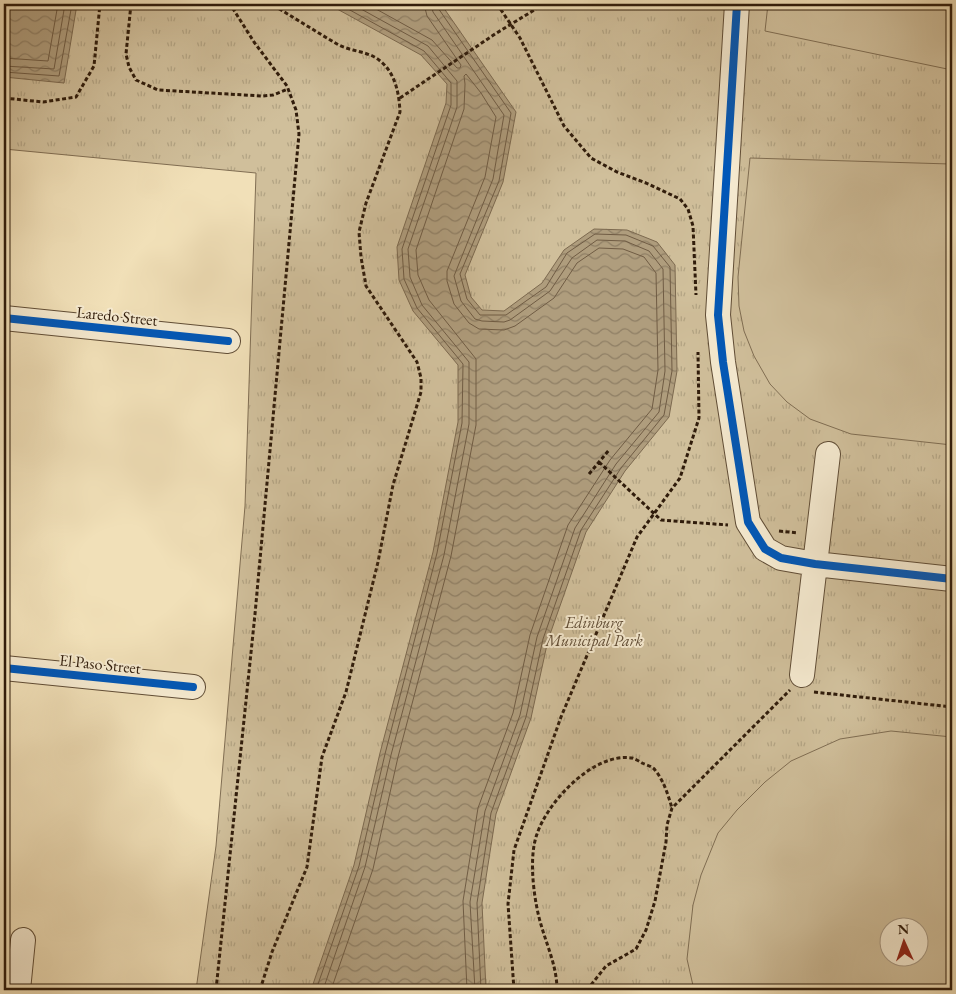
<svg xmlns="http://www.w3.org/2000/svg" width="956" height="994" viewBox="0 0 956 994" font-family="'EB Garamond',serif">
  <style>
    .park { fill: url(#park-tufts); stroke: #806e53; fill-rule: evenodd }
    .pitch { fill: #d0bf9b; stroke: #806e53; fill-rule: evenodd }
    .water { fill: url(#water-waves); stroke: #7c694f }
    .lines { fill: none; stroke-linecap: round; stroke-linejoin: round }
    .shore { stroke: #705c44; stroke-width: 1 }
    .minor-casing { stroke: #604d36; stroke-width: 26 }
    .path { stroke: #301c0b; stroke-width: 3; stroke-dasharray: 4 2.5; stroke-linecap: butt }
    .minor { stroke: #f6ebd1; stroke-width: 24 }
    .cycleway-casing { stroke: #f6ebd1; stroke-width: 11 }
    .cycleway { stroke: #0057b8; stroke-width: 8 }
    .labels { text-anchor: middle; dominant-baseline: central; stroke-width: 4; stroke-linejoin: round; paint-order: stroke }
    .street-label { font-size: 16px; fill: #301c0b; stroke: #f6ebd1 }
    .park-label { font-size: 16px; font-style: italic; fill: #604d36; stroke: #f6ebd1 }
  </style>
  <defs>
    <pattern id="park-tufts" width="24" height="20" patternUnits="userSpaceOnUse" patternTransform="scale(1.25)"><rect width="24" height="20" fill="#d0bf9b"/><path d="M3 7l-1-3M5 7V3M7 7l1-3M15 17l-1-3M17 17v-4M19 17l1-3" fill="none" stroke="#b3a484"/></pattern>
    <pattern id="water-waves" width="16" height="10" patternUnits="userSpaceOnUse" patternTransform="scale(1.25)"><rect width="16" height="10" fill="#af9d7d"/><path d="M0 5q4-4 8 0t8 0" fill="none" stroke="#8f7f65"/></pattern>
  </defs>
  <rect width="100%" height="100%" fill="#f1e0b8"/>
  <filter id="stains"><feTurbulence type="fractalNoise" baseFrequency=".004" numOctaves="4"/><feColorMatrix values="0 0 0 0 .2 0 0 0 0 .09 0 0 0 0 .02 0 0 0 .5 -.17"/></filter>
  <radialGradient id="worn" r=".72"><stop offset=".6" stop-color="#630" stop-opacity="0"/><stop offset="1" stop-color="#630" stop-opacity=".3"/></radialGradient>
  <path class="park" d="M4 4H952V990H196L216 846 245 506 256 173 4 149ZM888 926H918V956H888Z"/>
  <path class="pitch" d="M768 4H952V70L765 31Z
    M952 155V445L851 434 810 419 787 402 770 384 754 356 744 331 739 306 738 277 750 158 950 164Z
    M891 731 952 737V990H694L687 959 693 905 701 875 718 833 737 810 765 782 791 761 840 739ZM888 926H918V956H888Z"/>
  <path class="water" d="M4 4H77L64 83 4 77Z
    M328 4H441L516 112 503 182 465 275 471 297 482 310 504 311 542 283 564 250 594 229 627 230 657 242 675 265 677 371 669 417 625 471 586 532 548 640 531 718 496 814 482 903 486 990H311L354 865 380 753 433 552 458 422V365L413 311 399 280 397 247 446 103 447 84 421 55Z"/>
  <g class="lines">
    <path class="shore" d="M367 4 432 40 457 68H460L461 65 427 16 424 4
      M431 4 433 12 504 115 493 179 454 276 461 301 475 319 482 321 504 322 510 320 550 291 572 258 597 240 625 241 649 251 663 269 665 371 659 412 616 464 575 528 537 637 520 715 485 811 470 902 475 990
      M438 4V8L511 113 499 181 460 274 467 299 480 315H506L546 287 567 253 595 234 626 235 653 246 670 267 672 371 664 415 621 468 581 530 543 639 526 717 491 813 477 903 481 990
      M4 58 48 61 58 4
      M4 66 54 69 65 4
      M4 72 59 76 72 4
      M316 990 359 866 385 754 437 553 462 423 463 364 417 308 404 279 402 249 451 105V83L424 51 339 4
      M323 990 365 867 391 755 444 555 469 424V362L422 305 410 277 408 249 457 107V81L428 46 352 4
      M331 990 373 869 398 757 451 556 476 425V359L429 300 418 275 416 250 464 109 465 84 464 76 466 74 481 93 496 117 485 177 447 271V281L454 304 469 323 479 329 504 330 515 326 554 298 577 263 599 248 623 249 644 257 656 273 658 370 652 409 610 460 568 525 530 635 513 713 478 808 463 901 467 990"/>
    <g class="minor-casing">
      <path id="minor" d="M737 4 718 315 723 362 748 522 765 549 781 558 815 564 952 579
        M4 318 228 341
        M4 668 193 687
        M802 675 828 454
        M18 990 23 940"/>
    </g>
    <path class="path" d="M131 4 126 54 129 67 136 80 158 90 262 96 273 95 288 89
      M497 4 520 38 564 126 591 158 617 172 646 183 680 199 688 209 693 226 696 295
      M4 98 43 102 76 97 94 66 100 4
      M400 98 495 34 544 4
      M599 462 661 520 728 525
      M589 474 609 450
      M779 531 798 533
      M814 692 952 707
      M216 990 255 614 299 134 296 110 287 86 254 42 230 4
      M260 990 272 952 307 867 322 757 346 692 378 562 393 485 421 392V378L417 362 366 286 361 257 359 232 366 203 400 112C399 92 395 70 376 58 365 51 349 51 337 44 315 31 293 17 271 4
      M514 990 508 904 514 850 561 717 637 537 680 478 699 418 698 352
      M557 990C557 968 548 948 542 928 534 903 528 858 537 834 548 801 594 752 632 758 635 759 639 761 642 763 646 765 652 766 655 770 664 781 668 795 672 808
      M587 990 606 966 636 949 646 930 655 901 666 842 667 825 672 808 790 690"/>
    <use href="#minor" class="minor"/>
    <g class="cycleway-casing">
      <path id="cycleway" d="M737 4 718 315 723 362 748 522 765 549 781 558 815 564 952 579
        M4 318 228 341
        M4 668 193 687"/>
    </g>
    <use href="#cycleway" class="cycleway"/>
  </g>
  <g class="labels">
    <g class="street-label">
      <text transform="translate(117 316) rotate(6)">Laredo Street</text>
      <text transform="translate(100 664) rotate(6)">El Paso Street</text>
    </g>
    <g class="park-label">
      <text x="594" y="622">Edinburg<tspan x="594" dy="18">Municipal Park</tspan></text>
    </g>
  </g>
  <rect width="956" height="994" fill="none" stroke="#f1e0b8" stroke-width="20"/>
  <rect x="5" y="5" width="946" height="984" fill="none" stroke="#301c0b" stroke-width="2.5"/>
  <rect x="10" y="10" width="936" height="974" fill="none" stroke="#301c0b"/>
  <g transform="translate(904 942) rotate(357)"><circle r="24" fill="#f6ebd1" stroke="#a79882"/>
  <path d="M0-4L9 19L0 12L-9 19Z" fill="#8f2418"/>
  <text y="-8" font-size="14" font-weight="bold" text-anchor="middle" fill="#301c0b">N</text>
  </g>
  <rect width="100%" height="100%" filter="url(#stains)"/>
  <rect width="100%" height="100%" fill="url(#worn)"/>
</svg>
